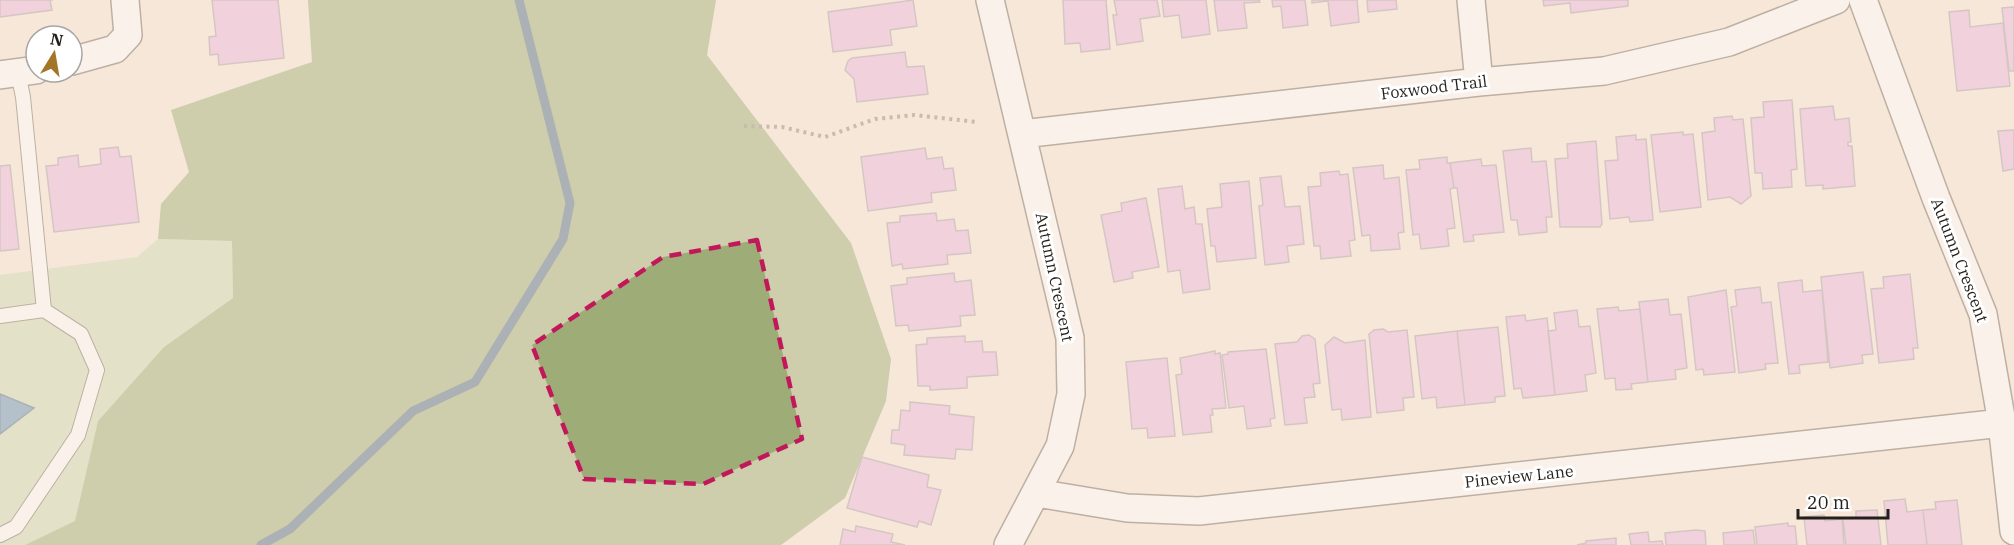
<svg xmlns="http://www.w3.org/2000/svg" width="2014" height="545" viewBox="0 0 2014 545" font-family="'IBM Plex Serif',serif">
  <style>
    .green { fill: #cfd9b7 }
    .forest { fill: #9ead77 }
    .water { fill: #6593b9; stroke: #517089; stroke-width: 1.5 }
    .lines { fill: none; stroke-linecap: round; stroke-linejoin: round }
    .stream { stroke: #517089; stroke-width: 9 }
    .building { fill: #eab8df; stroke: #ae9eaa; stroke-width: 1.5 }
    .lane-casing { stroke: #796d61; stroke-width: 16 }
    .street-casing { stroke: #796d61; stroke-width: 30 }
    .path { stroke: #91887e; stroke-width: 4; stroke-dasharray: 3 4.5; stroke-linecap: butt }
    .lane { stroke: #fff; stroke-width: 14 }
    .street { stroke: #fff; stroke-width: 27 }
    .marked { fill: none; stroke: #c2185b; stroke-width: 4.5; stroke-dasharray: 12 8; stroke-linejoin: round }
    .labels { text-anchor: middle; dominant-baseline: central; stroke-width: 6; stroke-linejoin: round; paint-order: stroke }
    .street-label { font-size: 16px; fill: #231f1a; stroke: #fff }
  </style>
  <rect width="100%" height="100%" fill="#f5e7d9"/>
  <path class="green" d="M158 239 232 241 233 298 164 347 98 421 75 522 25 545H0V275L137 257Z"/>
  <path class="forest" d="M308 0H716L707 55 851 243 891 359 886 401 845 498 781 545H25L75 521 98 421 164 347 233 298 232 241 158 239 161 204 189 172 171 110 312 62Z"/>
  <path class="water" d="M0 394 34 408 0 434Z"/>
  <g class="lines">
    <path class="stream" d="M261 545 290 529 413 411 475 382 563 239 570 203 519 0"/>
  </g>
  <path class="building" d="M0 0H53H50L52 10 0 17Z
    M212 0H278L284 58 219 65 218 54 210 55 209 37 216 36Z
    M913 0 917 26 890 30 892 45 833 52 828 12Z
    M1063 0H1106L1110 49 1081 52 1080 43 1065 44Z
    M1114 0H1157L1160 16 1140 19 1143 41 1117 45 1113 15H1117Z
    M1162 0H1206L1210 34 1182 38 1179 15 1164 17Z
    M1214 0H1259L1260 2 1244 3 1247 28 1218 31Z
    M1272 0H1305L1308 25 1283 28 1281 6 1273 7Z
    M1312 0H1357L1359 22 1331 26 1328 1 1312 3Z
    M1367 0H1396L1397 9 1368 12Z
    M1543 0H1628V6L1571 13 1570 3 1544 6Z
    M2014 7V71H2009L2002 8Z
    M1969 10 1970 27 2003 23 2010 86 1957 91 1949 12Z
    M905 52 907 67 924 66 928 94 857 102 854 79 845 70 848 61 852 58Z
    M1792 100 1797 169 1791 170 1792 187 1763 189 1762 173H1755L1751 118 1764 117 1763 102Z
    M1833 106 1835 120 1849 118 1851 142H1848V146H1852L1855 186 1823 189V185L1806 186 1800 109Z
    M1732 116 1733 120 1743 119 1751 196 1741 204 1730 197 1708 200 1702 133 1715 131 1714 118Z
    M2014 130V169L2003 171 1998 131Z
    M1683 132V135L1693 134 1701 207 1660 212 1651 135Z
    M1636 135V140L1646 139 1653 220 1630 222 1629 217 1610 219 1605 161 1618 160 1616 137Z
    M1596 141 1602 224 1600 227H1560L1555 159 1568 158 1567 144Z
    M118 147 120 157 131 156 139 222 54 232 46 166 58 165V158L78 155 79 167 101 164 100 149Z
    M925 148 927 159 942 157 944 169 953 168 956 190 931 193 932 202 868 211 861 157Z
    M1531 148 1532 162 1546 161 1552 217H1546L1547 232 1519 235 1517 220H1511L1503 151Z
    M1447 157V163H1450L1454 188 1450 189 1455 228 1447 229 1449 246 1421 249 1419 234 1413 235 1406 170 1420 169 1419 160Z
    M1481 159 1482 166 1496 165 1504 232 1473 235 1474 241 1464 242 1457 188H1454L1450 163Z
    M10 165 19 249 0 251V166Z
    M1383 165 1384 179 1399 177 1404 232 1398 233 1400 249 1371 251 1370 235 1362 236 1353 168Z
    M1339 171 1340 175 1348 174 1355 240 1349 241 1351 256 1321 259 1320 246H1314L1308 187 1321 186 1320 173Z
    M1281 176 1285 207 1300 206 1304 244 1287 246 1289 262 1265 265 1259 206 1263 205 1260 178Z
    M1249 181 1256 258 1217 262 1215 246H1211L1207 209 1222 207 1220 184Z
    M1182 186 1185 209 1194 207 1196 224H1202L1210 289 1183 293 1180 270 1168 272 1158 189Z
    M1146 198 1159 267 1132 272 1133 278 1114 282 1101 215 1122 211 1121 203Z
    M936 213 937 221 954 219 956 231 968 230 971 253 947 255 948 264 903 269 902 264 892 266 887 223 900 222V216Z
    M1863 272 1873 354 1862 355 1863 363 1830 368 1821 277Z
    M954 273 955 282 971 280 975 315 960 316 961 326 909 331 908 325 896 326 891 286 907 284V278Z
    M1910 274 1918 348H1913L1914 359 1879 363 1871 289 1884 288 1883 277Z
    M1802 280 1803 292 1822 290 1828 362 1799 365 1800 373 1789 374 1778 283Z
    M1760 287 1762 303 1771 302 1778 363 1765 364 1766 369 1739 373 1731 307 1737 306 1735 290Z
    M1726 290 1735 372 1704 375 1703 369 1696 370 1688 297Z
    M1668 299 1670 315 1681 314 1687 368 1675 370 1676 379 1648 382 1639 302Z
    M1618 307 1619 311 1640 309 1648 382 1631 384 1632 389 1616 390 1615 378 1605 379 1597 309Z
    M1577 310 1579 327 1590 326 1596 373 1585 375 1587 391 1555 395 1548 331 1556 330 1554 313Z
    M1525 315 1526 321 1547 318 1555 395 1523 398 1521 388 1514 389 1506 317Z
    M1498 327 1505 396 1495 397V402L1465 405 1457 331Z
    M1383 329 1388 332 1407 330 1414 397 1403 398 1404 410 1377 413 1369 334 1374 330Z
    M1457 331 1465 405 1437 408 1436 397 1422 399 1415 336Z
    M1309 335 1315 339 1320 383 1313 384 1315 397 1304 398 1307 423 1285 425 1275 344 1297 342 1302 336Z
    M965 336V342L982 341 983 352H996L998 375 967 377V388L930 390V386H918L916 345 927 344V338Z
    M1334 337 1345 343 1365 340 1371 417 1342 420 1341 409 1332 410 1325 345Z
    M1266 349 1275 418 1270 419 1271 426 1247 429 1244 406 1229 408 1222 355 1228 354V352Z
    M1215 351V354L1220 353 1226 408 1212 409 1213 415H1210L1212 432 1183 435 1176 375 1182 374 1180 358Z
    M1167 358 1175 436 1148 438 1147 428 1132 429 1126 362Z
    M910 402 950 406 949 414 974 417 972 450 956 449 955 459 904 455 905 445 891 443 892 430H899L901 410 910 411Z
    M862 457 929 475 927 487 941 490 931 525 919 521 917 527 847 508Z
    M1905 499 1907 512 1923 510 1927 545H1888L1884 501Z
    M1957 500 1962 545H1927L1923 510 1936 509 1935 502Z
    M1877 510 1881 545H1846L1843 519 1856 518V511Z
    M1824 515 1825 521 1842 519 1844 545H1807L1804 517Z
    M1788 523V526H1795L1797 545H1757L1755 527Z
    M856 526 893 534 891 542 905 545H840L843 529 855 532Z
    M1696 530 1705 531 1706 545H1666L1665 533Z
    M1753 530 1755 545H1724L1723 533Z
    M1648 532 1649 542 1662 541 1663 545H1631L1629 534Z
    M1616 538V545H1577L1586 543V541Z"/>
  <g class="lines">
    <g class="lane-casing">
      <path id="lane" d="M18 73 23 97 44 310
        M0 316 44 310 81 334 97 370 78 435 16 527 0 535"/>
    </g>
    <g class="street-casing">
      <path id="street" d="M990 0 1070 338 1071 394 1060 446 1008 545
        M1471 0 1479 82
        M1863 0 1936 198 1983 314 2002 423 2014 531
        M72 61 115 49 128 35 125 0
        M0 75 36 70
        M1022 134 1479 82 1604 71 1729 42 1836 0
        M1037 493 1127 508 1199 511 2002 423"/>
    </g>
    <path class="path" d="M744 126 782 127 825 137 875 119 914 115 977 122"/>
    <use href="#lane" class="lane"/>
    <use href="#street" class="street"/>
  </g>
  <path d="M0 0H2014V545H0ZM757 240 802 439 703 484 584 479 532 345 663 257Z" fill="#f5e7d9" fill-opacity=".55" fill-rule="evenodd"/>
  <path class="marked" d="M757 240 802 439 703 484 584 479 532 345 663 257Z"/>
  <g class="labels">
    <g class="street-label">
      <text transform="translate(1434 87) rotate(-7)">Foxwood Trail</text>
      <text transform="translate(1960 260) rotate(69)">Autumn Crescent</text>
      <text transform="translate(1055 277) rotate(78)">Autumn Crescent</text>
      <text transform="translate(1519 476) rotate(-6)">Pineview Lane</text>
    </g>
  </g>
  <g transform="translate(54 54) rotate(11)"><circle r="28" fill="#ffffff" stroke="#a7a5a3" stroke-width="1.5"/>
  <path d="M0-4.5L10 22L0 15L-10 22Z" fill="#a37527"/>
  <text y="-9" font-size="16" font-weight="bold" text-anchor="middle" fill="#231f1a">N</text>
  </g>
  <path d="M1798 509v9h90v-9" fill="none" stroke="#231f1a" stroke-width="3"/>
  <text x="1807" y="509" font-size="18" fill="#231f1a" stroke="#ffffff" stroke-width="4.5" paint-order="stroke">20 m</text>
</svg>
